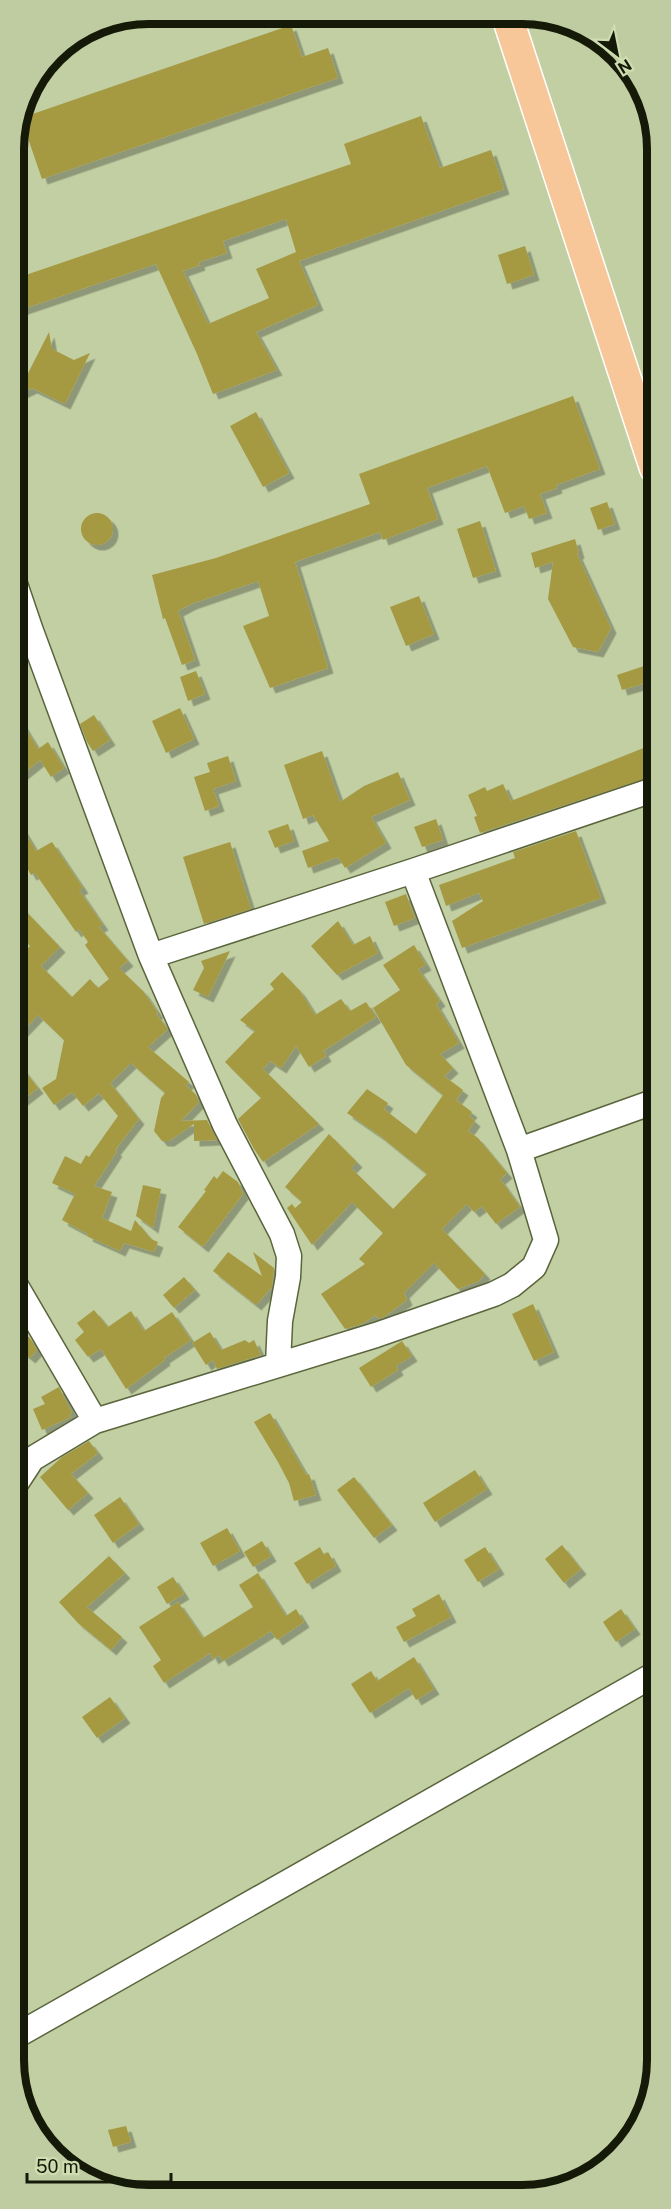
<svg xmlns="http://www.w3.org/2000/svg" width="671" height="2209" viewBox="0 0 671 2209" font-family="'Public Sans',sans-serif">
  <style>
    .building { fill: #a59942; fill-rule: evenodd; filter: url(#shadow) }
    .lines { fill: none; stroke-linecap: round; stroke-linejoin: round }
    .minor-casing { stroke: #5a653d; stroke-width: 27 }
    .major-casing { stroke: #fff; stroke-width: 33 }
    .minor { stroke: #fff; stroke-width: 24 }
    .major { stroke: #f7c79a; stroke-width: 30 }
    .rim { fill: none; stroke: #141908; stroke-width: 8 }
  </style>
  <defs>
    <filter id="shadow"><feDropShadow dx="5.5" dy="5.5" stdDeviation="0" flood-color="#0004"/></filter>
  </defs>
  <rect width="100%" height="100%" fill="#c1cfa3"/>
  <path class="building" d="M291 25 302 57 328 48 338 78 42 179 21 118Z
    M421 116 440 168 491 150 504 189 299 261 318 305 256 332 277 370 213 394 197 354 156 264 14 312V279L351 164 344 144ZM286 219 296 252 256 269 269 298 208 324 183 271 200 265 199 262 227 253 223 241Z
    M525 246 534 275 507 284 498 255Z
    M49 332 52 349 74 360 90 353 65 404 32 388 17 395Z
    M573 396 600 469 556 485 557 488 540 494 547 513 529 519 524 506 505 513 487 466 427 488 438 519 383 540 380 532 295 562 328 668 270 688 243 626 269 616 258 581 191 604 178 611 195 660 182 665 165 618 163 619 152 575 216 558 370 504 359 474Z
    M256 412 289 473 263 487 230 426Z
    M607 502 615 524 598 530 590 508Z
    M81 529a16 16 0 1 1 32 0a16 16 0 1 1-32 0Z
    M480 521 496 571 473 578 457 529Z
    M575 539 579 553 577 554 611 628 598 652 573 647 548 599 553 562 535 568 531 553Z
    M419 596 434 634 406 646 390 607Z
    M656 662V680L622 690 617 675Z
    M196 671 205 694 188 701 180 677Z
    M180 708 194 739 166 753 152 721Z
    M14 710 38 749 48 742 64 768 51 777 40 760 15 780Z
    M94 715 110 740 93 751 87 742 80 724Z
    M656 743V775L480 833 474 817 477 816 468 795 485 787 487 791 503 784 511 801Z
    M322 751 340 802 364 786 398 772 410 800 371 817 386 843 345 868 338 857 308 868 302 851 329 841 313 815 303 819 284 765Z
    M228 756 236 781 213 789 219 806 205 811 194 777 210 772 207 763Z
    M15 816 36 851 52 842 83 888 79 890 103 925 99 927 128 961 119 968 143 991 158 1013 156 1014 168 1029 148 1047 189 1082 186 1085 196 1095 199 1102 181 1121 207 1120 217 1140 194 1141V1124L169 1141H162L154 1131 161 1098 165 1093 131 1063 110 1083 139 1119 115 1150 117 1151 94 1186 112 1192 102 1218 131 1231 135 1220 151 1239 158 1242 154 1252 124 1243 120 1251 87 1236 88 1234 62 1220 75 1194 52 1183 65 1156 81 1164 86 1155 89 1157 118 1116 99 1093 83 1106 72 1092 54 1105 42 1088 56 1079 64 1040 38 1015 15 1039V962L30 946 15 930V900L60 947 41 966 72 997 90 979 98 988 109 979 85 945 88 942 79 929 76 932 35 873 31 875 15 847Z
    M436 819 443 840 422 847 414 827Z
    M288 824 294 841 275 848 268 831Z
    M576 831 601 898 462 948 452 921 483 901 479 893 446 906 439 885 515 858 513 852Z
    M230 842 251 909 204 924 183 857Z
    M406 894 415 918 394 926 385 902Z
    M338 921 353 945 370 936 378 953 337 975 311 946Z
    M414 945 426 965 418 969 440 1001 436 1004 459 1043 440 1054 453 1068 444 1076 463 1090 456 1100 472 1112 469 1116 475 1121 468 1131 478 1138 507 1173 500 1179 520 1207 496 1224 482 1206 474 1212 467 1204 442 1229 485 1274 479 1281 458 1289 434 1263 404 1293 407 1300 384 1317 379 1319 376 1315 362 1324 345 1329 321 1294 365 1264 359 1259 383 1233 352 1202 312 1245 287 1208 292 1204 295 1208 302 1202 285 1187 329 1134 357 1162 351 1168 393 1209 427 1174 379 1135 347 1113 367 1089 388 1103 384 1109 416 1134 443 1095 406 1065 373 1008 400 990 383 965Z
    M230 951 208 997 193 990 204 968 201 961Z
    M282 972 300 991 315 1015 341 999 350 1011 366 1002 376 1017 323 1051 326 1056 309 1067 296 1046 281 1068 270 1061 263 1069 319 1124 263 1162 254 1149 238 1119 261 1098 225 1062 255 1031 240 1020 274 989 270 984Z
    M15 1059 38 1088 15 1106Z
    M223 1171 238 1182 243 1194 203 1247 178 1227 206 1191 204 1190 214 1176 217 1179Z
    M143 1185 161 1189 153 1228 136 1216Z
    M228 1252 262 1276 253 1252 274 1268 272 1287 256 1305 213 1271Z
    M184 1277 195 1290 174 1308 163 1295Z
    M533 1304 554 1352 534 1361 512 1314Z
    M94 1310 108 1327 131 1311 144 1331 172 1312 191 1340 164 1358 165 1360 126 1389 101 1349 88 1357 75 1340 84 1332 77 1323Z
    M22 1332 30 1338 37 1350 30 1358 15 1346V1340Z
    M210 1332 221 1350 245 1340 249 1343 254 1340 261 1355 217 1369 213 1360 206 1365 192 1343Z
    M402 1341 412 1356 396 1366 398 1370 371 1387 359 1368Z
    M59 1387 72 1413 69 1415 71 1417 42 1430 33 1409 45 1404 41 1397Z
    M270 1413 306 1475 309 1474 316 1495 294 1501 289 1483 278 1462 254 1422Z
    M89 1441 98 1453 71 1474 88 1493 68 1510 40 1477 62 1457Z
    M475 1470 487 1489 435 1522 423 1503Z
    M354 1477 392 1525 374 1538 337 1490Z
    M120 1497 139 1524 113 1543 94 1515Z
    M227 1528 240 1551 213 1566 200 1543Z
    M262 1541 271 1556 253 1567 244 1552Z
    M562 1545 581 1569 564 1583 545 1559Z
    M320 1547 324 1555 328 1552 336 1566 307 1584 294 1563Z
    M485 1547 499 1569 478 1582 464 1560Z
    M109 1556 125 1573 87 1607 122 1637 111 1650 78 1623 59 1602Z
    M258 1573 286 1616 296 1609 304 1622 277 1640 271 1631 223 1661 219 1655 213 1659 210 1653 164 1683 153 1666 161 1660 139 1627 178 1602 203 1638 253 1607 239 1585Z
    M173 1577 184 1594 167 1604 157 1587Z
    M439 1594 451 1617 404 1642 396 1627 416 1616 412 1609Z
    M621 1609 635 1629 616 1642 603 1622Z
    M414 1657 434 1689 416 1700 409 1688 370 1713 351 1684 371 1671 377 1681Z
    M110 1697 125 1718 97 1738 82 1717Z
    M126 2126 131 2142 113 2147 108 2130Z"/>
  <g class="lines">
    <g class="minor-casing">
      <path id="minor" d="M14 581 31 631 151 956 225 1125 282 1234 289 1256 288 1277 280 1321 278 1364
        M151 956 413 871 656 789
        M519 1150 656 1101
        M15 1284 95 1421
        M15 1485 32 1459 95 1421 376 1335 494 1294 512 1285 534 1267 546 1240 519 1150 413 871
        M16 2036 657 1673"/>
    </g>
    <g class="major-casing">
      <path id="major" d="M507 16 655 468"/>
    </g>
    <use href="#minor" class="minor"/>
    <use href="#major" class="major"/>
  </g>
  <path d="M0 0H671V2209H0ZM149 24H522A125 125 0 0 1 647 149V2060A125 125 0 0 1 522 2185H149A125 125 0 0 1 24 2060V149A125 125 0 0 1 149 24Z" fill="#bfcca2" fill-rule="evenodd"/>
  <path class="rim" d="M149 24H522A125 125 0 0 1 647 149V2060A125 125 0 0 1 522 2185H149A125 125 0 0 1 24 2060V149A125 125 0 0 1 149 24Z"/>
  <g transform="translate(617 54) rotate(148)" stroke="#cedcaf" stroke-width="4.5" paint-order="stroke">
  <path d="M0-4.5L10 22L0 15L-10 22Z" fill="#141908"/>
  <text y="-9" font-size="16" font-weight="bold" text-anchor="middle" fill="#141908">N</text>
  </g>
  <path d="M27 2173v9h144v-9" fill="none" stroke="#141908" stroke-width="3"/>
  <text x="36" y="2173" font-size="18" fill="#141908" stroke="#cedcaf" stroke-width="4.5" paint-order="stroke">50 m</text>
</svg>
